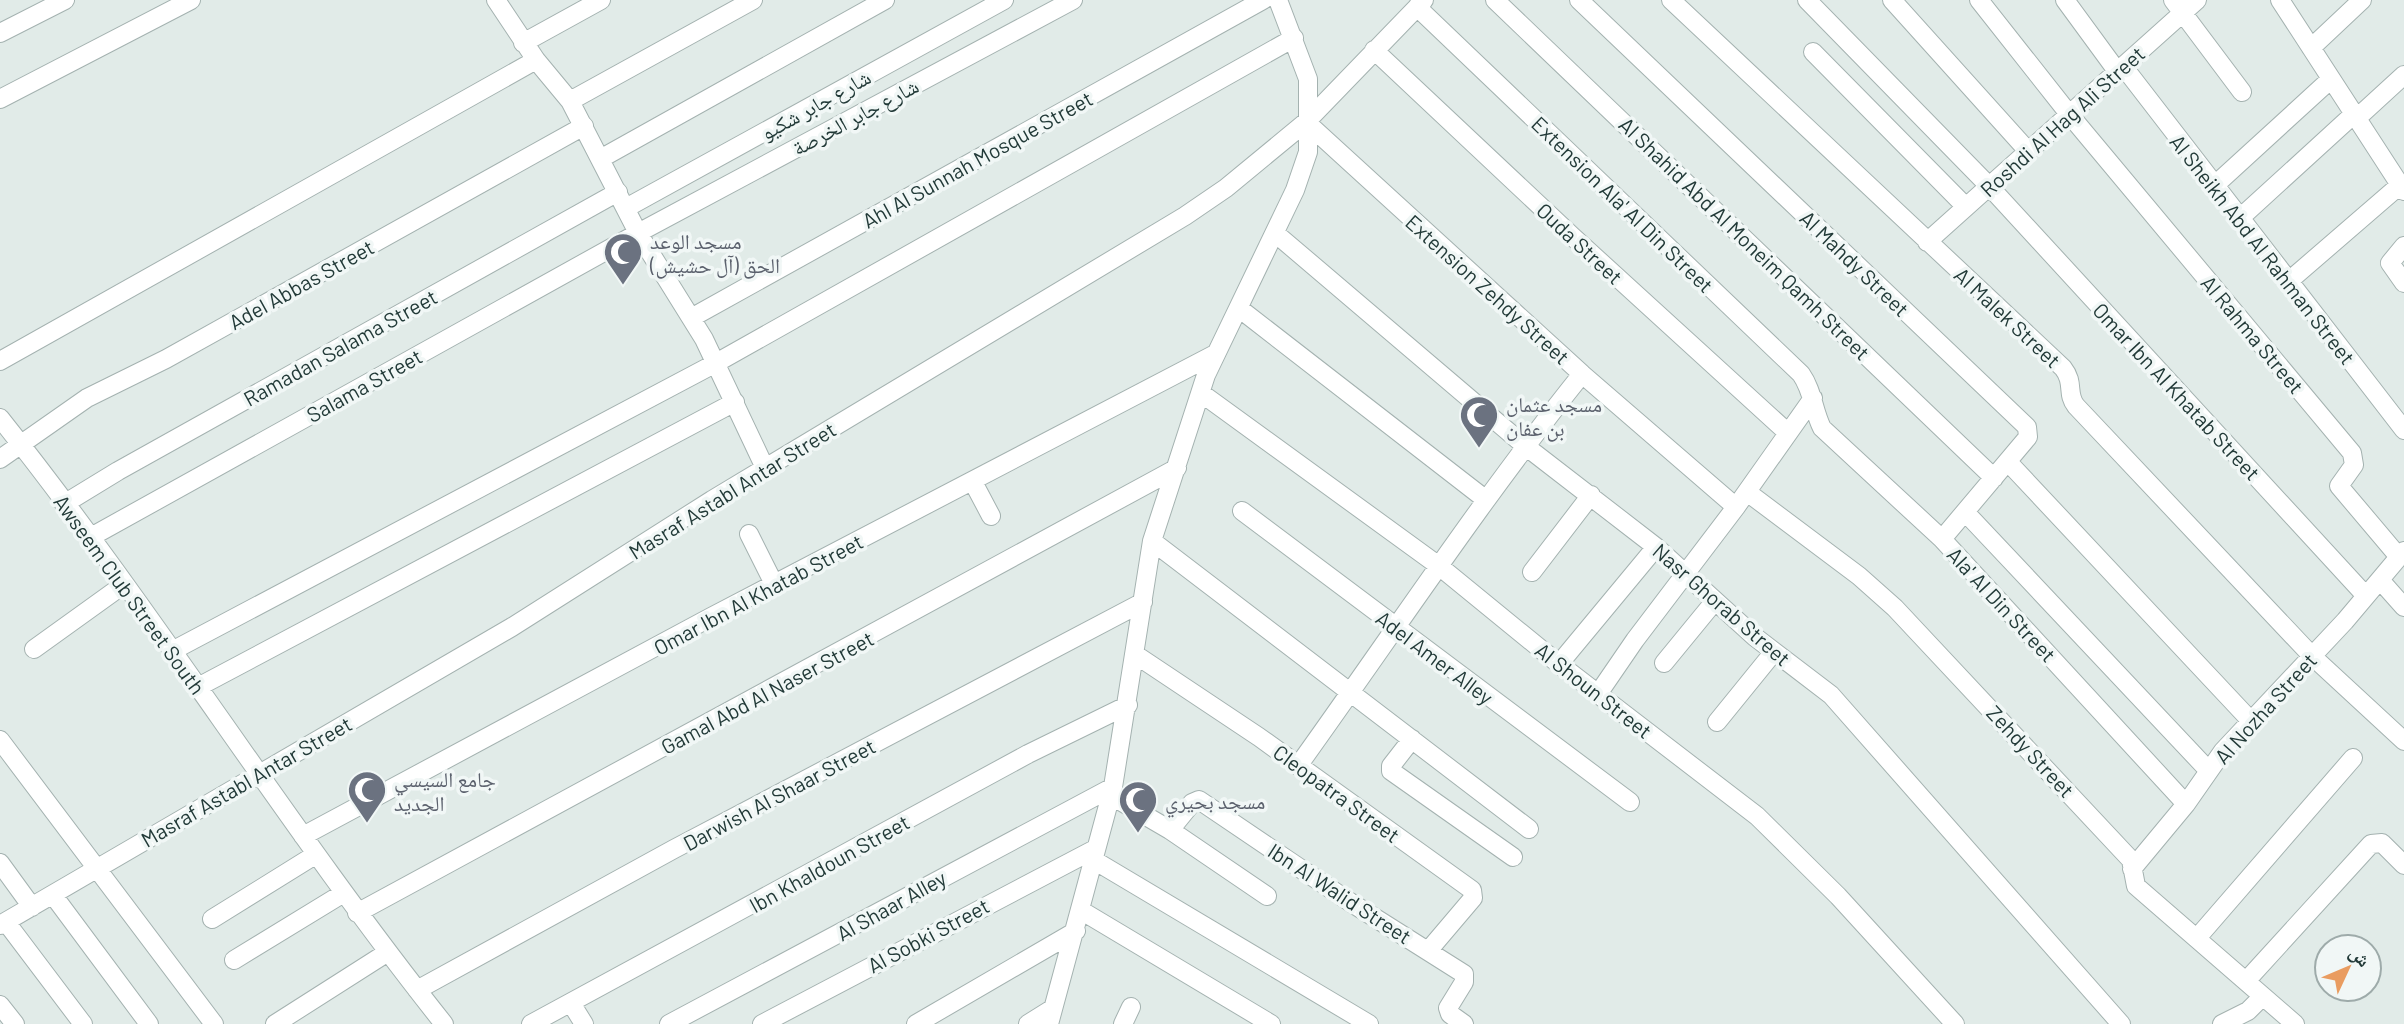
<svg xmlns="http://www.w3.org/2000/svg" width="2404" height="1024" viewBox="0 0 2404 1024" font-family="Barlow,'Noto Naskh Arabic',sans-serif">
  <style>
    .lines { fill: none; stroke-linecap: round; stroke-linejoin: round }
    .minor-casing { stroke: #a4b2b0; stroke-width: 20 }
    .minor { stroke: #fff; stroke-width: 18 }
    .labels { text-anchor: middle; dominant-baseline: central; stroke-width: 7; stroke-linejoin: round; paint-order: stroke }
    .street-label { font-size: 21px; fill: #223a38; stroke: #f1f7f6 }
    .worship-label { font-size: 21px; fill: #5b616d; stroke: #f1f7f6; text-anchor: start }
  </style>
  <rect width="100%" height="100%" fill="#e1ebe8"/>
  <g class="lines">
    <g class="minor-casing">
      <path id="minor" d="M496 0 536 60 570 101 638 233 704 339 765 468
        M1495 0 1994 478
        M1579 0 2027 427 2028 437 1942 539
        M1671 0 2063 368C2075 383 2066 394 2076 406L2312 656 2404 741
        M1807 0 1989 186 2366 596
        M1892 0 2028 151
        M1979 0 2069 114 2352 453 2354 465 2339 486 2399 557
        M2065 0 2117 71
        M2173 0 2242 92
        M2280 0 2404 191
        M1417 7 1801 374C1813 391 1813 410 1822 428L1942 539 2186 804
        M0 33 65 0
        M523 43 601 0
        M2311 48 2362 0
        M1374 50 1572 236 1788 433
        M1813 52 1966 207
        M2123 66 2404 430
        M0 99 191 0
        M570 101 753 0
        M2357 118 2404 75
        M1306 122 1582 374 1736 507
        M600 159 885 0
        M2214 186 2331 79
        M626 208 1004 0
        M2239 219 2354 114
        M1275 233 1524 445 1656 547 1755 637 1831 695 2121 1024
        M1927 242 2197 0
        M2404 246 2390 263 2404 283
        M2289 281 2400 185
        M1240 309 1485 499
        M691 318 1263 0
        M0 361 536 60
        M1201 393 1439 566 1559 664 1757 816 1838 896 1955 1024
        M0 418C156 614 288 828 444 1024
        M0 459 87 398 166 359 584 126
        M2008 462 2250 720
        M973 482 991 516
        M1747 492 1859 576 1895 608 2131 860 2136 886 2295 1024
        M64 504 118 471 618 192
        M1242 511 1630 802
        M1966 513 2209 771
        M749 534 774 584
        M89 538 638 233 1073 0
        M1152 541 1529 829
        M1532 572 1591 495
        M2380 580 2404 607
        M34 649 123 585
        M172 651 716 363 1294 38
        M1136 655 1259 737 1472 890 1473 898 1428 951
        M1664 663 1714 602
        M1559 664 1656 547
        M198 687 735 402
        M1598 694 1635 640 1736 507 1813 398
        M1717 722 1773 653
        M1412 739 1391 766V771L1513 857
        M0 740 214 1024
        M1298 766C1392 635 1481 500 1582 374
        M1110 795 1170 830 1267 896
        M1170 830 1192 803 1199 800 1350 902 1464 974V982L1448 1008 1450 1014 1464 1024
        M303 836 711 617 1215 354
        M1092 859 1369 1024
        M0 863 32 907
        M2132 869 2186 804 2223 751 2345 621 2404 551
        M53 895 149 1024
        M1082 911 1271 1024
        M357 913 1177 468
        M212 919 315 855
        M6 922 83 1024
        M0 925 512 627 712 500 1185 216 1226 188 1306 122 1424 0
        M2197 938 2353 758
        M234 960 342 894
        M2247 980 2371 844 2382 843 2404 865
        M417 990 674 849 1143 602
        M571 1003 584 1024
        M0 1005 15 1024
        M275 1024 388 952
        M531 1024 1028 754 1128 705
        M669 1024 1113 787
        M762 1024 1095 849
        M916 1024 1076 931
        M1028 1024 1052 1009
        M1049 1024 1113 787 1152 541 1206 375 1295 190 1308 152V79L1278 0
        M1123 1024 1131 1007
        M2222 1024 2248 1011 2263 996"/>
    </g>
    <use href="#minor" class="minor"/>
  </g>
  <defs>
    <g id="mosque-pin" transform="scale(2.0125)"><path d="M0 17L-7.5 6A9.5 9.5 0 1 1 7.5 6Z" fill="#6b7280" stroke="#f1f7f6"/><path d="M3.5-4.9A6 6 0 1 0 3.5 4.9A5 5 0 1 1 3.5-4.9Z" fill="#fff"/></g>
  </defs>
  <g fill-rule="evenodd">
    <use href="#mosque-pin" x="623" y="252"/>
    <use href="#mosque-pin" x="1479" y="415"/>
    <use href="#mosque-pin" x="367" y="790"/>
    <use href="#mosque-pin" x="1138" y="800"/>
  </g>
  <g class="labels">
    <g class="street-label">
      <text transform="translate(815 104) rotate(-29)">شارع جابر شكيو</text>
      <text transform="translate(855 116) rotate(-28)">شارع جابر الخرصة</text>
      <text transform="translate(2062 121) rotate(-42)">Roshdi Al Hag Ali Street</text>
      <text transform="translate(977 159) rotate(-29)">Ahl Al Sunnah Mosque Street</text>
      <text transform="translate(1623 204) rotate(44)">Extension Ala' Al Din Street</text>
      <text transform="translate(1745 238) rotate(44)">Al Shahid Abd Al Moneim Qamh Street</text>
      <text transform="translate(1580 243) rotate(43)">Ouda Street</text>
      <text transform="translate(2263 249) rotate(52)">Al Sheikh Abd Al Rahman Street</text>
      <text transform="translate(1855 263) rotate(44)">Al Mahdy Street</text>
      <text transform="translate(301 284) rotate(-29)">Adel Abbas Street</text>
      <text transform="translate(1488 289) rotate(42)">Extension Zehdy Street</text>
      <text transform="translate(2008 317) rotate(43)">Al Malek Street</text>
      <text transform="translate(2253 334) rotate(50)">Al Rahma Street</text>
      <text transform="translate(340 347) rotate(-29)">Ramadan Salama Street</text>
      <text transform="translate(364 385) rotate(-29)">Salama Street</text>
      <text transform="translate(2177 391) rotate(47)">Omar Ibn Al Khatab Street</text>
      <text transform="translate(732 490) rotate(-32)">Masraf Astabl Antar Street</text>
      <text transform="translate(130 594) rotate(54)">Awseem Club Street South</text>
      <text transform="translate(758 594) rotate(-28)">Omar Ibn Al Khatab Street</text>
      <text transform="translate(1722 604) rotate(41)">Nasr Ghorab Street</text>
      <text transform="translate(2002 604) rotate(47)">Ala' Al Din Street</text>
      <text transform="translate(1435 657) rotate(37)">Adel Amer Alley</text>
      <text transform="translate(1594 690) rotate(38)">Al Shoun Street</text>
      <text transform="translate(767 692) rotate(-28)">Gamal Abd Al Naser Street</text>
      <text transform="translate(2265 708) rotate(-48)">Al Nozha Street</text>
      <text transform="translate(2031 751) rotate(47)">Zehdy Street</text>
      <text transform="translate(246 781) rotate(-30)">Masraf Astabl Antar Street</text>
      <text transform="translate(1337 793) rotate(36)">Cleopatra Street</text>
      <text transform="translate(779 794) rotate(-28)">Darwish Al Shaar Street</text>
      <text transform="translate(829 863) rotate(-29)">Ibn Khaldoun Street</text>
      <text transform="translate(1340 893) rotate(33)">Ibn Al Walid Street</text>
      <text transform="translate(891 905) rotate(-29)">Al Shaar Alley</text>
      <text transform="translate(928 935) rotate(-28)">Al Sobki Street</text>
    </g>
    <g class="worship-label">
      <text x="650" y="240">مسجد الوعد<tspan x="650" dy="24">الحق (آل حشيش)</tspan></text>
      <text x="1506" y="403">مسجد عثمان<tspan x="1506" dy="24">بن عفان</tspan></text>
      <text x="394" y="778">جامع السيسي<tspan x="394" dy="24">الجديد</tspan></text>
      <text x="1165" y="800">مسجد بحيري</text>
    </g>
  </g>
  <g transform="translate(2348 968) rotate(46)"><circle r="33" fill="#f1f7f6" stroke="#9eabaa" stroke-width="2"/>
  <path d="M0-5L12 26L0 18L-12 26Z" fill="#e99c60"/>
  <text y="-10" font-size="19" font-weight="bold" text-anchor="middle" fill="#223a38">ش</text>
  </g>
</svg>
